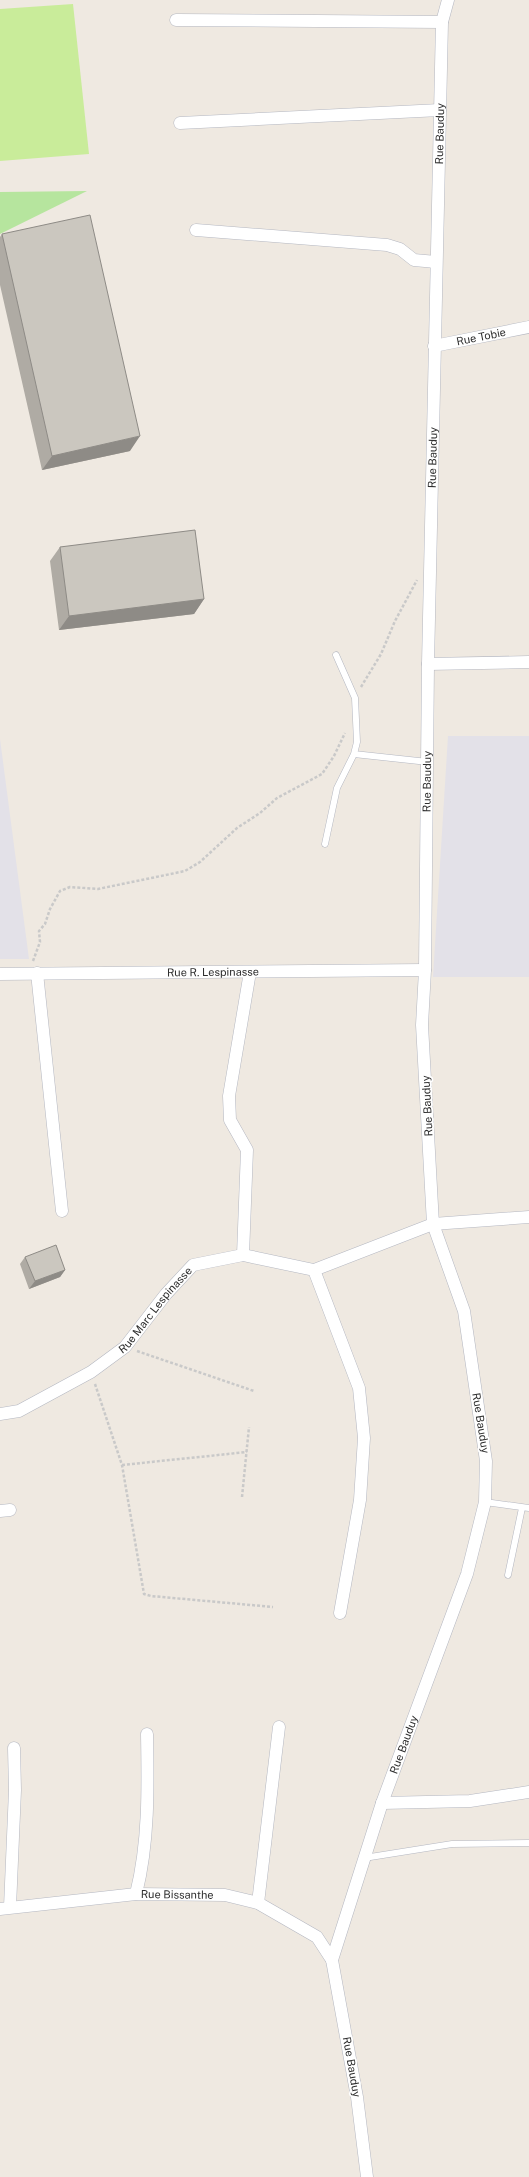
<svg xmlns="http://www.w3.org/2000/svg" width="529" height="2177" viewBox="0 0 529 2177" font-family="'Public Sans',sans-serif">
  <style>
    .industrial { fill: #e3e1e8 }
    .green { fill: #b6e59e }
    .pitch { fill: #c9ec9a }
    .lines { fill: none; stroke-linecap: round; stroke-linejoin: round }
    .lane-casing { stroke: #b4b7c1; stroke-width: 7 }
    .street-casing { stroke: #b4b7c1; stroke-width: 13 }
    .path { stroke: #c9c9c9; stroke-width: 2.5; stroke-dasharray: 3 2; stroke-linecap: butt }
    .lane { stroke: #fff; stroke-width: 6 }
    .street { stroke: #fff; stroke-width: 12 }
    .wall { fill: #afaba4 }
    .shaded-wall { fill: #8e8b86 }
    .building { fill: #cbc7bf; stroke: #8e8b86 }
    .labels { text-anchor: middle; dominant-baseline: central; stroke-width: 3.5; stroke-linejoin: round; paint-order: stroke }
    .street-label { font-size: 11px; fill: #2e2e2e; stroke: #fff }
  </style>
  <rect width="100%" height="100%" fill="#efe9e1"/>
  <path class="industrial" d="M448 736H529V977H433Z
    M0 739 15 853 29 959H0Z"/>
  <path class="green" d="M87 191 0 234V192Z"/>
  <path class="pitch" d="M73 4 89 154 0 161V9Z"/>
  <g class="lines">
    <g class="lane-casing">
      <path id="lane" d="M354 754 428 762
        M325 844 337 788 354 754 357 742 355 698 336 655
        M485 1502 529 1508
        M508 1575 522 1508
        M364 1858 452 1844 529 1843"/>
    </g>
    <g class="street-casing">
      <g id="street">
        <path d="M176 20 442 22"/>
        <path d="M180 123 440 110"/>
        <path d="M196 230 387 245 400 249 414 260 436 262"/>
        <path id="s1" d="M434 346 529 327"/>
        <path d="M428 664 529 662"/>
        <path d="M37 973 62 1211"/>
        <path id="s2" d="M0 974 425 970"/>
        <path d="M243 1255 247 1150 230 1120 229 1096 250 972"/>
        <path d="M314 1270 359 1388 364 1438 360 1500 340 1613"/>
        <path id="s3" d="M0 1414 19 1411 91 1372 125 1347 166 1294 193 1265 243 1255 314 1270 433 1224 529 1217"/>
        <path d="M0 1511 10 1510"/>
        <path d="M382 1803 470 1801 529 1792"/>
        <path d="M136 1894C149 1842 148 1788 147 1734"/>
        <path d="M258 1903 279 1727"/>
        <path d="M10 1907 15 1790 14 1748"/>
        <path id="s4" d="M0 1909 136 1894 225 1895 258 1903 317 1937 332 1960"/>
        <path id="s5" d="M367 2177 357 2097 332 1960 382 1803 467 1574 485 1502 486 1461 464 1311 433 1224 422 1025 425 970 428 664 442 22 448 0"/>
      </g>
    </g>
    <path class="path" d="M361 687 381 654 395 621 417 580
      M33 961 40 942 39 931 45 924 50 909 60 891 70 887 98 889 185 871 200 862 237 828 260 813 277 798 322 774 334 756 345 733
      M137 1351 254 1391
      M95 1384 122 1465 144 1594 151 1596 273 1607
      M122 1465 247 1452
      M242 1497 249 1427"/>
    <use href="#lane" class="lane"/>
    <use href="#street" class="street"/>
  </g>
  <path class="wall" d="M2 234 130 451 42 470 0 285V237Z
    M60 547 204 599 194 614 59 630 50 561Z
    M25 1257 65 1270 60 1277 29 1289 20 1264Z"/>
  <path class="shaded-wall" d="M140 436 130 451 42 470 52 456Z
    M204 599 194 614 59 630 69 616Z
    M65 1270 60 1277 29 1289 35 1281Z"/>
  <path class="building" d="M90 215 140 436 52 456 2 234Z
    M195 530 204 599 69 616 60 547Z
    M56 1245 65 1270 35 1281 25 1257Z"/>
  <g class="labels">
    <g class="street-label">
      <text stroke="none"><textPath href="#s5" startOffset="2079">Rue Bauduy</textPath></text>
      <text stroke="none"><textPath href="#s1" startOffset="48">Rue Tobie</textPath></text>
      <text stroke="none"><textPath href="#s5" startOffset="1755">Rue Bauduy</textPath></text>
      <text stroke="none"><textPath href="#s5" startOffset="1431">Rue Bauduy</textPath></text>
      <text stroke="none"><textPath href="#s2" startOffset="213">Rue R. Lespinasse</textPath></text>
      <text transform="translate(427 1106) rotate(-93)">Rue Bauduy</text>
      <text stroke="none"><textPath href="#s3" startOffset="191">Rue Marc Lespinasse</textPath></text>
      <text transform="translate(481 1423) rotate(81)">Rue Bauduy</text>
      <text stroke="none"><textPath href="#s5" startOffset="447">Rue Bauduy</textPath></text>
      <text stroke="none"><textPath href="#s4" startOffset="178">Rue Bissanthe</textPath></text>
      <text transform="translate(352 2067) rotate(80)">Rue Bauduy</text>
    </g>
  </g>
</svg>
